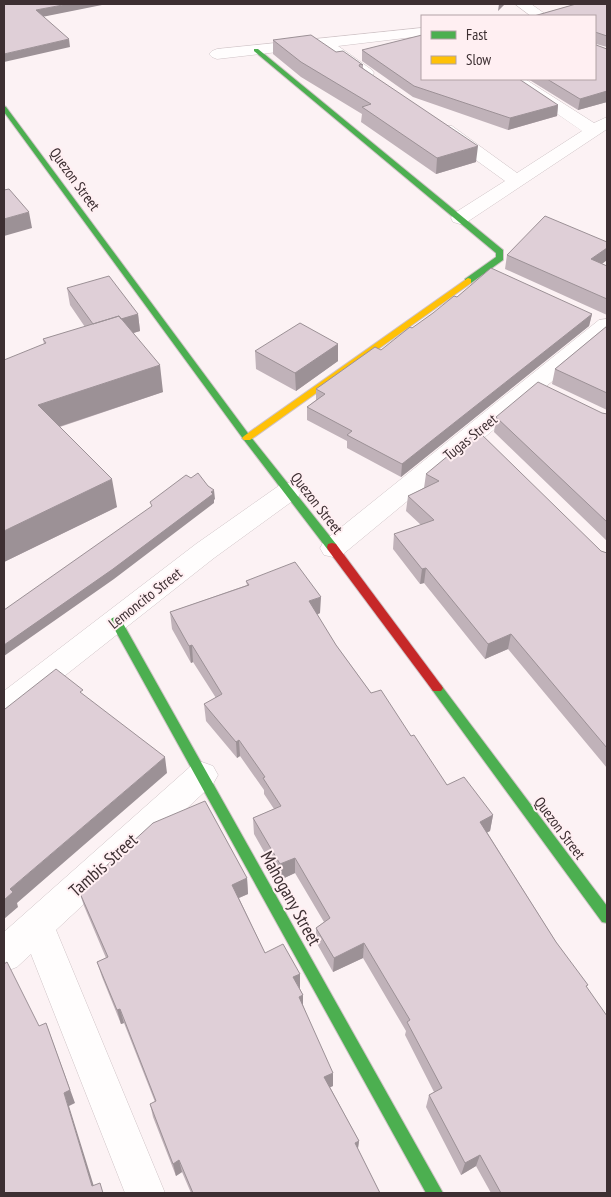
<svg xmlns="http://www.w3.org/2000/svg" width="611" height="1197" viewBox="0 0 611 1197" font-family="'PT Sans Narrow',sans-serif">
  <style>
    .lines { fill: none; stroke-linecap: round; stroke-linejoin: round }
    .street-casing { stroke: #cfc3c6; stroke-width: 1 }
    .fast-casing { stroke: #cfc3c6; stroke-width: 2 }
    .slow-casing { stroke: #cfc3c6; stroke-width: 2 }
    .jam-casing { stroke: #cfc3c6; stroke-width: 2 }
    .street { fill: #fffdfd; fill-rule: evenodd }
    .fast { fill: #4caf50; fill-rule: evenodd }
    .slow { fill: #ffc107; fill-rule: evenodd }
    .jam { fill: #c62828; fill-rule: evenodd }
    .wall { fill: #c0b2b9 }
    .shaded-wall { fill: #9c9196 }
    .building { fill: #dfcfd7; stroke: #9c9196 }
    .labels { text-anchor: middle; dominant-baseline: central; stroke-width: 4; stroke-linejoin: round; paint-order: stroke }
    .street-label { font-size: 15px; fill: #3d2f32; stroke: #ffeff2 }
    .near-street-label { font-size: 18px; fill: #3d2f32; stroke: #ffeff2 }
  </style>
  <rect width="100%" height="100%" fill="#fcf2f4"/>
  <g class="lines">
    <g class="street-casing">
      <path id="street" d="M515 4H531L548 16H531Z
        M422 28V36L338 46 372 70 374 73 372 76H360L321 47 217 59 212 57 209 54 212 51 217 49Z
        M507 79H525L594 123 607 117V129L467 222 460 224 453 222 451 218 453 214 505 181 440 134 438 130 440 126H452L517 173 582 131Z
        M607 319V336L342 555 333 557 324 555 320 548 324 541 599 320Z
        M289 483 298 485 302 491 298 497 214 558 15 715 4 719V691L196 544 280 485Z
        M202 762 213 766 218 775 213 784 56 930 165 1193H125L31 954 17 967 4 972V932L191 766Z"/>
    </g>
    <g class="fast-casing">
      <path id="fast" d="M254 49H258L503 250V260L471 283H465V279L496 257V253L254 51Z
        M4 106 6 107 250 436 336 544 337 547 336 550H328L244 440 4 112Z
        M116 617 120 618 443 1193H426L110 621 112 618Z
        M437 683 441 685 607 906V923L602 922 433 691 431 688 433 685Z"/>
    </g>
    <g class="slow-casing">
      <path id="slow" d="M468 278 471 279V283L250 440H244L242 438 244 436Z"/>
    </g>
    <g class="jam-casing">
      <path id="jam" d="M332 543 336 544 441 685 443 688 441 691H433L328 550 327 547 328 544Z"/>
    </g>
    <use href="#street" class="street"/>
    <use href="#fast" class="fast"/>
    <use href="#slow" class="slow"/>
    <use href="#jam" class="jam"/>
  </g>
  <path class="wall" d="M576 4H607V47L596 44V45L607 49V102L578 110 528 79H595V16H534Z
    M273 40 336 52 363 65V68L476 162 436 174 361 122 362 114 301 77 273 54Z
    M362 50 558 105 557 116 508 130 413 97 362 61Z
    M607 242V260L602 264 607 266V315L505 269 507 255Z
    M67 288 138 314 140 331 133 333 163 392 60 427 117 507 4 562 44 344 43 339 85 327 70 305Z
    M457 297 592 314 589 326 401 477 347 448V441L307 420V407L316 400V389L381 350Z
    M607 326V410L552 384 555 369Z
    M338 344V361L296 391 256 369 255 351Z
    M602 413 607 414V541L494 432 496 417Z
    M426 474 601 551 607 553V768L508 649 485 659 424 583 420 584 393 549 394 534 421 525 406 511 408 496 424 488Z
    M246 581 320 613 317 615 336 645 371 693 411 736 447 785 493 815 490 831 487 832 556 942 587 987 607 1193H491L476 1166 461 1175 426 1107 429 1095 434 1092 405 1035 406 1031 363 958 333 972 316 942V928L324 922 295 873 280 880 254 834 253 818 274 809 264 794V790L240 756 237 758 206 721 204 704 216 698 193 662 191 663 172 629 170 612 247 585Z
    M247 878 248 894 239 898 265 953 300 974V989L303 995V1005L333 1086 330 1087 359 1141 358 1149 380 1193H191L182 1172 176 1176 153 1117 150 1104 155 1102 124 1023 121 1024 102 977 97 962 106 958 84 906 79 891Z"/>
  <path class="shaded-wall" d="M68 4H107L37 18 36 10Z
    M499 4H505L498 11Z
    M69 39 70 47 4 62V54Z
    M607 91V102L578 110 580 99Z
    M558 105 557 116 508 130 510 118Z
    M478 146 476 162 436 174 437 158Z
    M29 212 32 228 4 236V219Z
    M607 248V260L588 274 591 259Z
    M138 314 140 331 97 344 95 326Z
    M592 314 589 326 401 477 402 464Z
    M338 344V361L296 391 295 373Z
    M160 365 163 392 43 432 38 405Z
    M112 479 117 507 4 562V531Z
    M214 490 215 499 214 500V503L114 579 4 656V645Z
    M426 568 424 583 420 584 422 569Z
    M321 597 320 613 309 618V601Z
    M511 634 508 649 485 659 488 644Z
    M192 645 193 662 191 663 189 646Z
    M239 740 240 756 237 758 236 742Z
    M165 757 167 773 17 903 18 907 4 919V900L10 889Z
    M493 815 490 831 477 838 480 822Z
    M295 858V873L280 880V864Z
    M247 878 248 894 234 900 232 885Z
    M364 943 363 958 333 972 334 958Z
    M300 974V989L293 977Z
    M303 995V1009L299 997Z
    M120 1009 124 1023 121 1024 117 1010Z
    M46 1023 75 1103 69 1106 96 1193 92 1186 64 1093Z
    M333 1073V1086L324 1090V1077Z
    M359 1141 357 1154 355 1143Z
    M480 1155 476 1166 461 1175 465 1163Z
    M179 1160 182 1172 176 1176 173 1164Z"/>
  <path class="building" d="M4 4H68L36 10 69 39 4 54Z
    M576 4H607V36L595 32 596 45 607 49V91L580 99 547 79H595V16H534Z
    M311 35 336 52 343 51 363 65 360 64 359 66 478 146 437 158 362 107 371 104 301 62 273 40Z
    M422 35V79H519L558 105 510 118 414 86 362 50Z
    M9 189 29 212 4 219V190Z
    M545 216 607 242V248L591 259 607 266V299L507 255Z
    M491 268 592 314 402 464 347 435 352 431 307 407 325 394 316 389 375 347 381 350 410 327 412 328 433 313 454 296 457 297Z
    M109 276 138 314 121 319 119 316 93 324 67 288Z
    M119 316 160 365 38 405 112 479 4 531V360L46 343 43 339Z
    M300 323 338 344 295 373 255 351Z
    M607 326V393L555 369Z
    M538 382 602 413 607 414V522L496 417Z
    M478 431 601 551 607 553V748L511 634 488 644 426 568 422 569 394 534 434 520 408 496 439 481 426 474Z
    M198 473 208 486 214 490 211 492 213 494 113 569 4 645V610L152 506 150 502 186 475 191 478Z
    M295 562 321 597 309 601 336 645 371 693 381 690 411 736 414 735 447 785 464 777 493 815 480 822 556 942 588 985 586 986 607 1016V1193H501L480 1155 465 1163 429 1095 442 1088 407 1022 410 1020 364 943 334 958 316 928 330 918 295 858 280 864 253 818 281 806 263 778 265 777 239 740 236 742 204 704 222 694 192 645 189 646 170 612 249 585 246 581Z
    M56 669 83 690 80 692 165 757 10 889 13 892 4 900V708L5 709Z
    M205 801 247 878 232 885 265 953 283 944 300 974 293 977 303 995 299 997 333 1073 324 1077 359 1141 355 1143 380 1193H193L179 1160 173 1164 150 1104 156 1101 120 1009 117 1010 97 962 108 957 79 891 153 823Z
    M7 962 39 1026 46 1023 70 1090 64 1093 92 1186 100 1183 103 1193H5L4 1190V964Z"/>
  <g class="labels">
    <g class="street-label">
      <text transform="translate(75 179) rotate(54)">Quezon Street</text>
      <text transform="translate(470 437) rotate(-39)">Tugas Street</text>
      <text transform="translate(317 503) rotate(52)">Quezon Street</text>
      <text transform="translate(145 598) rotate(-38)">Lemoncito Street</text>
      <text transform="translate(560 828) rotate(53)">Quezon Street</text>
    </g>
    <g class="near-street-label">
      <text transform="translate(103 865) rotate(-42)">Tambis Street</text>
      <text transform="translate(291 898) rotate(61)">Mahogany Street</text>
    </g>
  </g>
  <rect width="611" height="1197" fill="none" stroke="#3d2f32" stroke-width="10"/>
  <rect x="421" y="15" width="175" height="65" fill="#ffeff2" stroke="#b1a2a5"/>
  <rect x="431" y="31" width="25" height="8" fill="#4caf50" stroke="#b1a2a5"/>
  <text x="466" y="40" font-size="15" fill="#3d2f32">Fast</text>
  <rect x="431" y="56" width="25" height="8" fill="#ffc107" stroke="#b1a2a5"/>
  <text x="466" y="65" font-size="15" fill="#3d2f32">Slow</text>
</svg>
